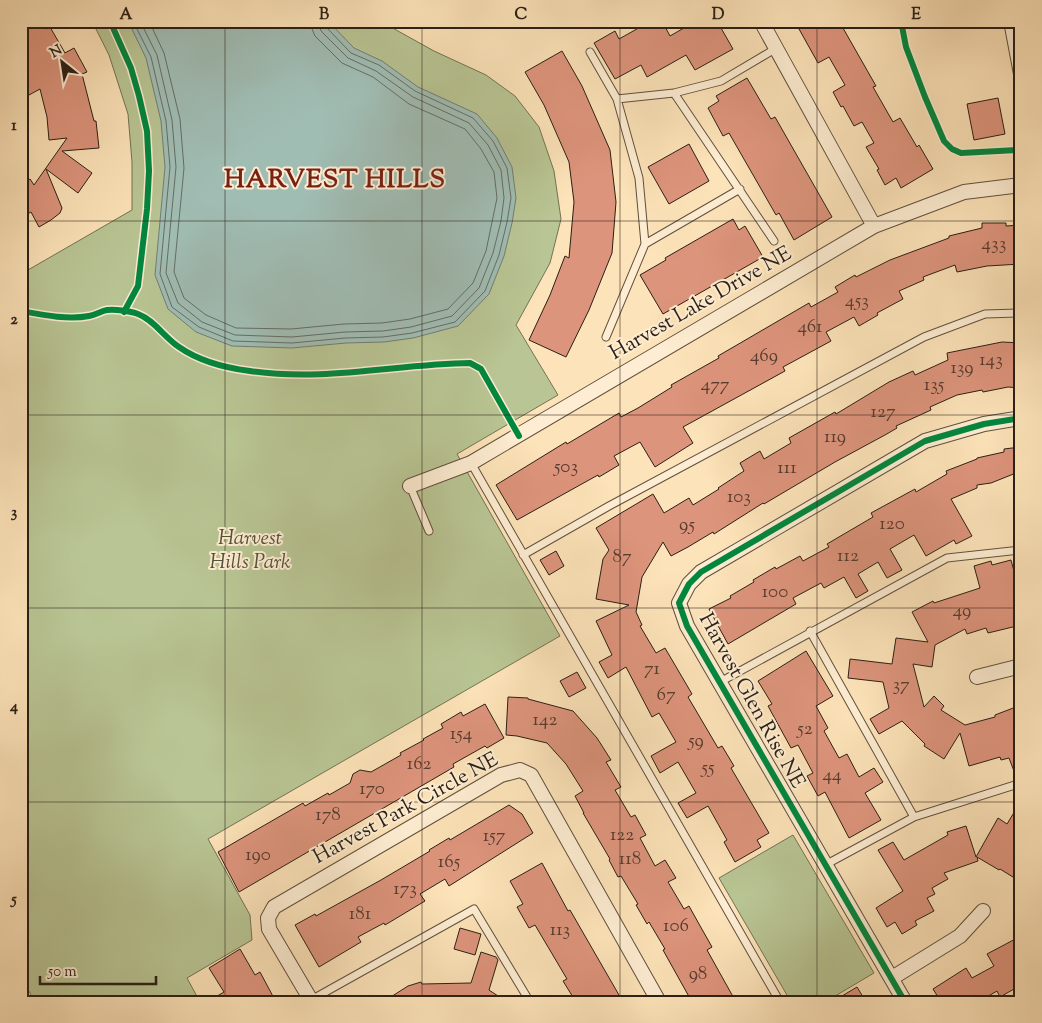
<svg xmlns="http://www.w3.org/2000/svg" width="1042" height="1023" viewBox="0 0 1042 1023" font-family="'Sorts Mill Goudy',serif">
  <style>
    .green { fill: #b9c594; stroke: #727254 }
    .water { fill: #a0bdb4; stroke: #717e74 }
    .lines { fill: none; stroke-linecap: round; stroke-linejoin: round }
    .shore { stroke: #656e64; stroke-width: 1 }
    .building { fill: #dd947c; stroke: #2a1f15 }
    .service-casing { stroke: #5f503e; stroke-width: 9 }
    .minor-casing { stroke: #5f503e; stroke-width: 16 }
    .service { stroke: #feedd2; stroke-width: 7 }
    .minor { stroke: #feedd2; stroke-width: 14 }
    .cycleway-casing { stroke: #feedd2; stroke-width: 9 }
    .cycleway { stroke: #00873e; stroke-width: 6 }
    .grid { fill: none; stroke: #2a1f15; stroke-width: 1; stroke-opacity: 0.55 }
    .labels { text-anchor: middle; dominant-baseline: central; stroke-width: 4; stroke-linejoin: round; paint-order: stroke }
    .number-label { font-size: 19px; fill: #573c2f }
    .street-label { font-size: 21px; fill: #2a1f15; stroke: #feedd2 }
    .park-label { font-size: 21px; font-style: italic; fill: #55513b; stroke: #feedd2 }
    .district-label { font-size: 26px; font-weight: bold; letter-spacing: 1px; fill: #7a1f14; stroke: #feedd2 }
    .neatline { fill: none; stroke: #2a1f15; stroke-width: 2 }
    .grid-label { font-size: 16px; text-anchor: middle; font-weight: bold; fill: #2a1f15 }
  </style>
  <rect width="100%" height="100%" fill="#fde3b9"/>
  <filter id="stains"><feTurbulence type="fractalNoise" baseFrequency=".004" numOctaves="4"/><feColorMatrix values="0 0 0 0 .2 0 0 0 0 .09 0 0 0 0 .02 0 0 0 .5 -.17"/></filter>
  <radialGradient id="worn" r=".72"><stop offset=".6" stop-color="#630" stop-opacity="0"/><stop offset="1" stop-color="#630" stop-opacity=".3"/></radialGradient>
  <path class="green" d="M92 21H380L434 51 486 75 515 96 539 127 554 171 561 219 550 263 516 325 558 395 457 454 560 636 208 839 250 915 252 940 187 978 200 1002H153L151 998 145 1002H35L21 977V274L132 210V162L128 114 109 55Z
    M793 835 874 973 825 1002H791L719 878Z"/>
  <path class="water" d="M128 21H328L354 48 382 61 418 87 477 114 497 138 512 167 516 198 512 223 504 256 489 294 458 326 413 338 384 342 346 343 292 348 232 346 196 332 168 309 155 275 165 167 161 121 146 58Z"/>
  <g class="lines">
    <path class="shore" d="M133 21 151 57 166 121 170 167 160 274 172 307 199 327 233 341 292 343 345 338 383 337 412 333 455 322 485 291 499 255 507 222 511 198 507 168 493 141 473 118 415 91 379 65 351 53 327 28 324 21
      M140 21 157 55 172 120 176 167 166 273 178 303 202 322 235 335 292 337 345 332 383 331 411 327 452 316 479 288 493 253 501 221 504 198 501 170 488 145 469 123 413 97 376 71 348 58 322 32 319 27 318 21
      M149 21 164 53 180 119 184 168 174 272 184 298 206 315 236 328 291 329 344 324 382 323 410 319 448 309 473 283 486 251 497 198 494 172 481 149 465 129 409 104 373 77 342 63 315 36 312 29 311 21"/>
  </g>
  <path class="building" d="M21 21H41L46 29 50 27 65 53 74 48 87 72 82 74 94 121H96L99 148 62 151 92 173 78 193 46 169 62 208 60 213 51 220 39 227 31 212 21 218V184L30 179 34 185 67 138 49 140 47 117 40 89 29 95 21 81Z
    M651 21H662L670 36 696 21H717L733 49 695 70 686 55 647 77 641 65 615 79 594 43 615 31 619 39Z
    M813 21H839L876 86 873 87 893 122 900 118 917 147 919 145 933 169 901 188 896 178 885 185 877 170 879 169 866 147 874 143 862 122 854 126 843 106 841 107 833 92 845 85 829 57 818 63 799 29Z
    M562 51 582 86 610 150 616 202 612 253 589 310 566 357 529 340 550 295 565 256 569 258 574 202 569 162 544 105 525 72Z
    M747 78 771 119 775 117 832 217 794 240 779 213 776 215 729 133 723 136 708 108 719 101 716 96Z
    M998 98 1005 134 974 140 967 104Z
    M689 144 709 181 669 204 648 167Z
    M733 219 739 230 745 226 763 257 663 314 640 275 666 260 665 258Z
    M982 223H1006V226L1021 225V264L987 266 957 272 955 265 923 277 924 280 899 291 903 299 877 313 878 315 859 326 854 317 826 332 831 341 783 367 785 371 683 427 693 443 655 467 640 442 614 456 619 465 599 477 598 475 517 520 496 485 566 442 567 444 619 413 621 417 638 408 672 387 671 385 719 358 718 356 809 303 811 307 838 292 835 287 855 275 856 277 890 260 949 238V236L982 228Z
    M1002 342 1021 343V388L1008 387 983 392 982 390 957 395 930 407 931 410 896 426 897 428 885 435 835 462 764 504 763 503 714 534 713 532 688 547 671 556 663 542 642 577 636 612 642 625 640 626 656 653 665 648 692 694 688 697 718 748 722 746 734 766 731 768 769 833 757 840 761 847 735 862 724 842 727 840 708 806 687 818 678 803 696 793 678 762 660 773 651 756 676 742 659 713 652 717 626 667 608 678 599 662 612 655 596 621 629 605 596 599 603 559 609 550 596 528 653 494 664 513 689 498 693 505 719 489 718 488 744 471 740 463 760 451 764 459 791 443 789 438 835 412 836 414 889 382 913 371 915 375 948 360 947 353Z
    M1020 447 1021 471 991 483 977 485V488L951 499 972 536 956 544 954 540 926 556 914 535 890 549 902 570 887 578 878 562 858 574 868 591 856 598 844 577 824 588 821 583 793 598 796 604 728 644 709 609 731 598 730 596 754 582 753 580 775 567 776 569 800 556 803 561 829 547 827 544 873 517 871 513 915 489 916 492 947 474 946 471 977 459V458L1004 452V449Z
    M556 551 564 566 549 575 540 560Z
    M1011 560 1019 590H1021V625L988 633 986 628 967 634 965 629 935 645 932 667 913 664 924 707 934 696 944 706 941 710 965 725 995 717V715L1021 705V778L1017 779 1009 758 1001 760 1000 757 969 766 960 733 944 759 924 746 925 744 902 721 879 734 870 719 889 708 883 682 848 678 850 659 892 664 896 638 928 642 912 612 933 601 934 603 980 588 974 566 991 561 992 565Z
    M806 651 833 696 816 706 828 728 824 731 839 758 847 754 859 777 874 768 883 782 865 793 881 820 849 838 825 792 818 796 807 776 813 773 798 745 791 748 768 706 772 704 758 681Z
    M577 672 586 688 569 697 560 681Z
    M508 697 528 698V699L573 711 597 738 611 760 606 762 621 787 615 790 631 817 635 815 646 835 640 838 655 866 665 860 676 878 668 882 684 909 689 906 699 924 712 947 707 950 736 1002H692L663 950 665 949 649 922 647 924 636 905 638 904 621 876 618 877 609 860 610 859 583 813H584L575 796 583 791 566 764 547 743 517 736 506 735Z
    M485 704 504 738 487 748 485 746 453 764 454 767 239 892 218 852 303 803 305 806 328 793 329 795 350 783 353 774 360 770 371 772 401 755 400 753 424 740 423 739 443 728 441 724 461 712 463 716Z
    M1021 801V882L1000 869 999 870 977 857 978 861 944 873 948 879 932 888 935 894 927 898 934 911 915 921 917 925 902 934 895 922 887 927 876 908 903 891 878 850 893 842 904 860 948 835 947 832 966 826 976 857 998 818 1007 824Z
    M509 805 522 814 533 833 449 886 445 879 420 894 425 901 385 925 384 923 358 937 361 942 319 967 295 925 315 914 316 916 381 880 430 851 429 850 449 838 450 840Z
    M542 863 568 911 570 910 623 1002H576L563 981 567 979 535 925 529 928 517 907 523 904 510 881Z
    M460 928 481 934 475 955 454 949Z
    M1021 936V985L1000 997 997 991 978 1002H941L933 989 966 968 972 978 994 966 987 954Z
    M240 949 255 975 260 972 276 1002H207L224 992 209 968Z
    M481 952 496 957 498 960 489 990 507 1002H383L408 986 421 982 422 984 471 983Z
    M857 987 866 1002H832Z"/>
  <g class="lines">
    <g class="service-casing">
      <path id="service" d="M590 52 617 99 639 178 645 244
        M674 93 774 241
        M617 99 674 93 721 81 775 49
        M606 337 645 244 740 189
        M471 463 780 1002
        M410 486 429 531
        M523 555 609 506 924 337 985 314 1021 313
        M810 631 914 817
        M720 682 947 558 1021 550
        M825 865 914 817 1021 783
        M311 1000 474 909 530 1002"/>
    </g>
    <g class="minor-casing">
      <path id="minor" d="M761 21 874 226
        M1011 21 1021 74
        M410 486 471 463 874 226 964 192 1021 185
        M977 677 1021 666
        M892 978 960 936 983 911
        M312 1002 269 929 268 918 274 907 501 775 520 770 531 775 659 1002
        M905 1002 687 626 679 603 689 584 701 572 925 441 984 424 1021 418"/>
    </g>
    <use href="#service" class="service"/>
    <use href="#minor" class="minor"/>
    <g class="cycleway-casing">
      <path id="cycleway" d="M110 21 131 68 139 96 147 131 149 171 147 209 138 286 124 312
        M901 21 906 47 925 97 944 141 952 149 961 153 1017 150
        M21 311C43 315 68 320 89 316 96 315 101 311 107 310 115 309 130 311 138 314 154 320 164 337 179 347 199 361 226 368 250 371 324 382 397 364 470 363L481 369 519 436
        M905 1002 687 626 679 603 689 584 701 572 925 441 984 424 1021 418"/>
    </g>
    <use href="#cycleway" class="cycleway"/>
  </g>
  <path class="grid" d="M225 21V1002M422 21V1002M620 21V1002M817 21V1002M21 221H1021M21 415H1021M21 608H1021M21 802H1021"/>
  <g class="labels">
    <g class="number-label">
      <text x="994" y="244">433</text>
      <text x="857" y="301">453</text>
      <text x="810" y="327">461</text>
      <text x="764" y="356">469</text>
      <text x="991" y="360">143</text>
      <text x="962" y="368">139</text>
      <text x="715" y="385">477</text>
      <text x="934" y="385">135</text>
      <text x="883" y="412">127</text>
      <text x="835" y="437">119</text>
      <text x="566" y="467">503</text>
      <text x="787" y="468">111</text>
      <text x="739" y="497">103</text>
      <text x="892" y="524">120</text>
      <text x="687" y="525">95</text>
      <text x="848" y="556">112</text>
      <text x="622" y="557">87</text>
      <text x="775" y="592">100</text>
      <text x="962" y="611">49</text>
      <text x="652" y="669">71</text>
      <text x="901" y="685">37</text>
      <text x="666" y="695">67</text>
      <text x="545" y="720">142</text>
      <text x="805" y="729">52</text>
      <text x="461" y="734">154</text>
      <text x="696" y="741">59</text>
      <text x="419" y="764">162</text>
      <text x="708" y="768">55</text>
      <text x="832" y="775">44</text>
      <text x="372" y="789">170</text>
      <text x="328" y="815">178</text>
      <text x="622" y="835">122</text>
      <text x="494" y="836">157</text>
      <text x="258" y="855">190</text>
      <text x="630" y="859">118</text>
      <text x="449" y="862">165</text>
      <text x="405" y="889">173</text>
      <text x="360" y="914">181</text>
      <text x="676" y="926">106</text>
      <text x="560" y="930">113</text>
      <text x="698" y="974">98</text>
    </g>
    <g class="street-label">
      <text transform="translate(701 304) rotate(-30)">Harvest Lake Drive NE</text>
      <text transform="translate(751 701) rotate(61)">Harvest Glen Rise NE</text>
      <text transform="translate(406 809) rotate(-29)">Harvest Park Circle NE</text>
    </g>
    <g class="park-label">
      <text x="250" y="539">Harvest<tspan x="250" dy="24">Hills Park</tspan></text>
    </g>
    <g class="district-label">
      <text x="335" y="180">HARVEST HILLS</text>
    </g>
  </g>
  <rect width="1042" height="1023" fill="none" stroke="#fde3b9" stroke-width="55"/>
  <g transform="translate(62 62) rotate(330)" stroke="#feedd2" stroke-width="4" paint-order="stroke">
  <path d="M0-4L9 19L0 12L-9 19Z" fill="#2a1f15"/>
  <text y="-8" font-size="14" font-weight="bold" text-anchor="middle" fill="#2a1f15">N</text>
  </g>
  <path d="M40 976v8h116v-8" fill="none" stroke="#2a1f15" stroke-width="2.5"/>
  <text x="48" y="976" font-size="15" fill="#2a1f15" stroke="#feedd2" stroke-width="4" paint-order="stroke">50 m</text>
  <rect x="28" y="28" width="986" height="968" class="neatline"/>
  <g class="grid-label">
    <text x="126" y="19">A</text>
    <text x="324" y="19">B</text>
    <text x="521" y="19">C</text>
    <text x="718" y="19">D</text>
    <text x="916" y="19">E</text>
    <text x="14" y="130">1</text>
    <text x="14" y="324">2</text>
    <text x="14" y="517">3</text>
    <text x="14" y="711">4</text>
    <text x="14" y="904">5</text>
  </g>
  <rect width="100%" height="100%" filter="url(#stains)"/>
  <rect width="100%" height="100%" fill="url(#worn)"/>
</svg>
